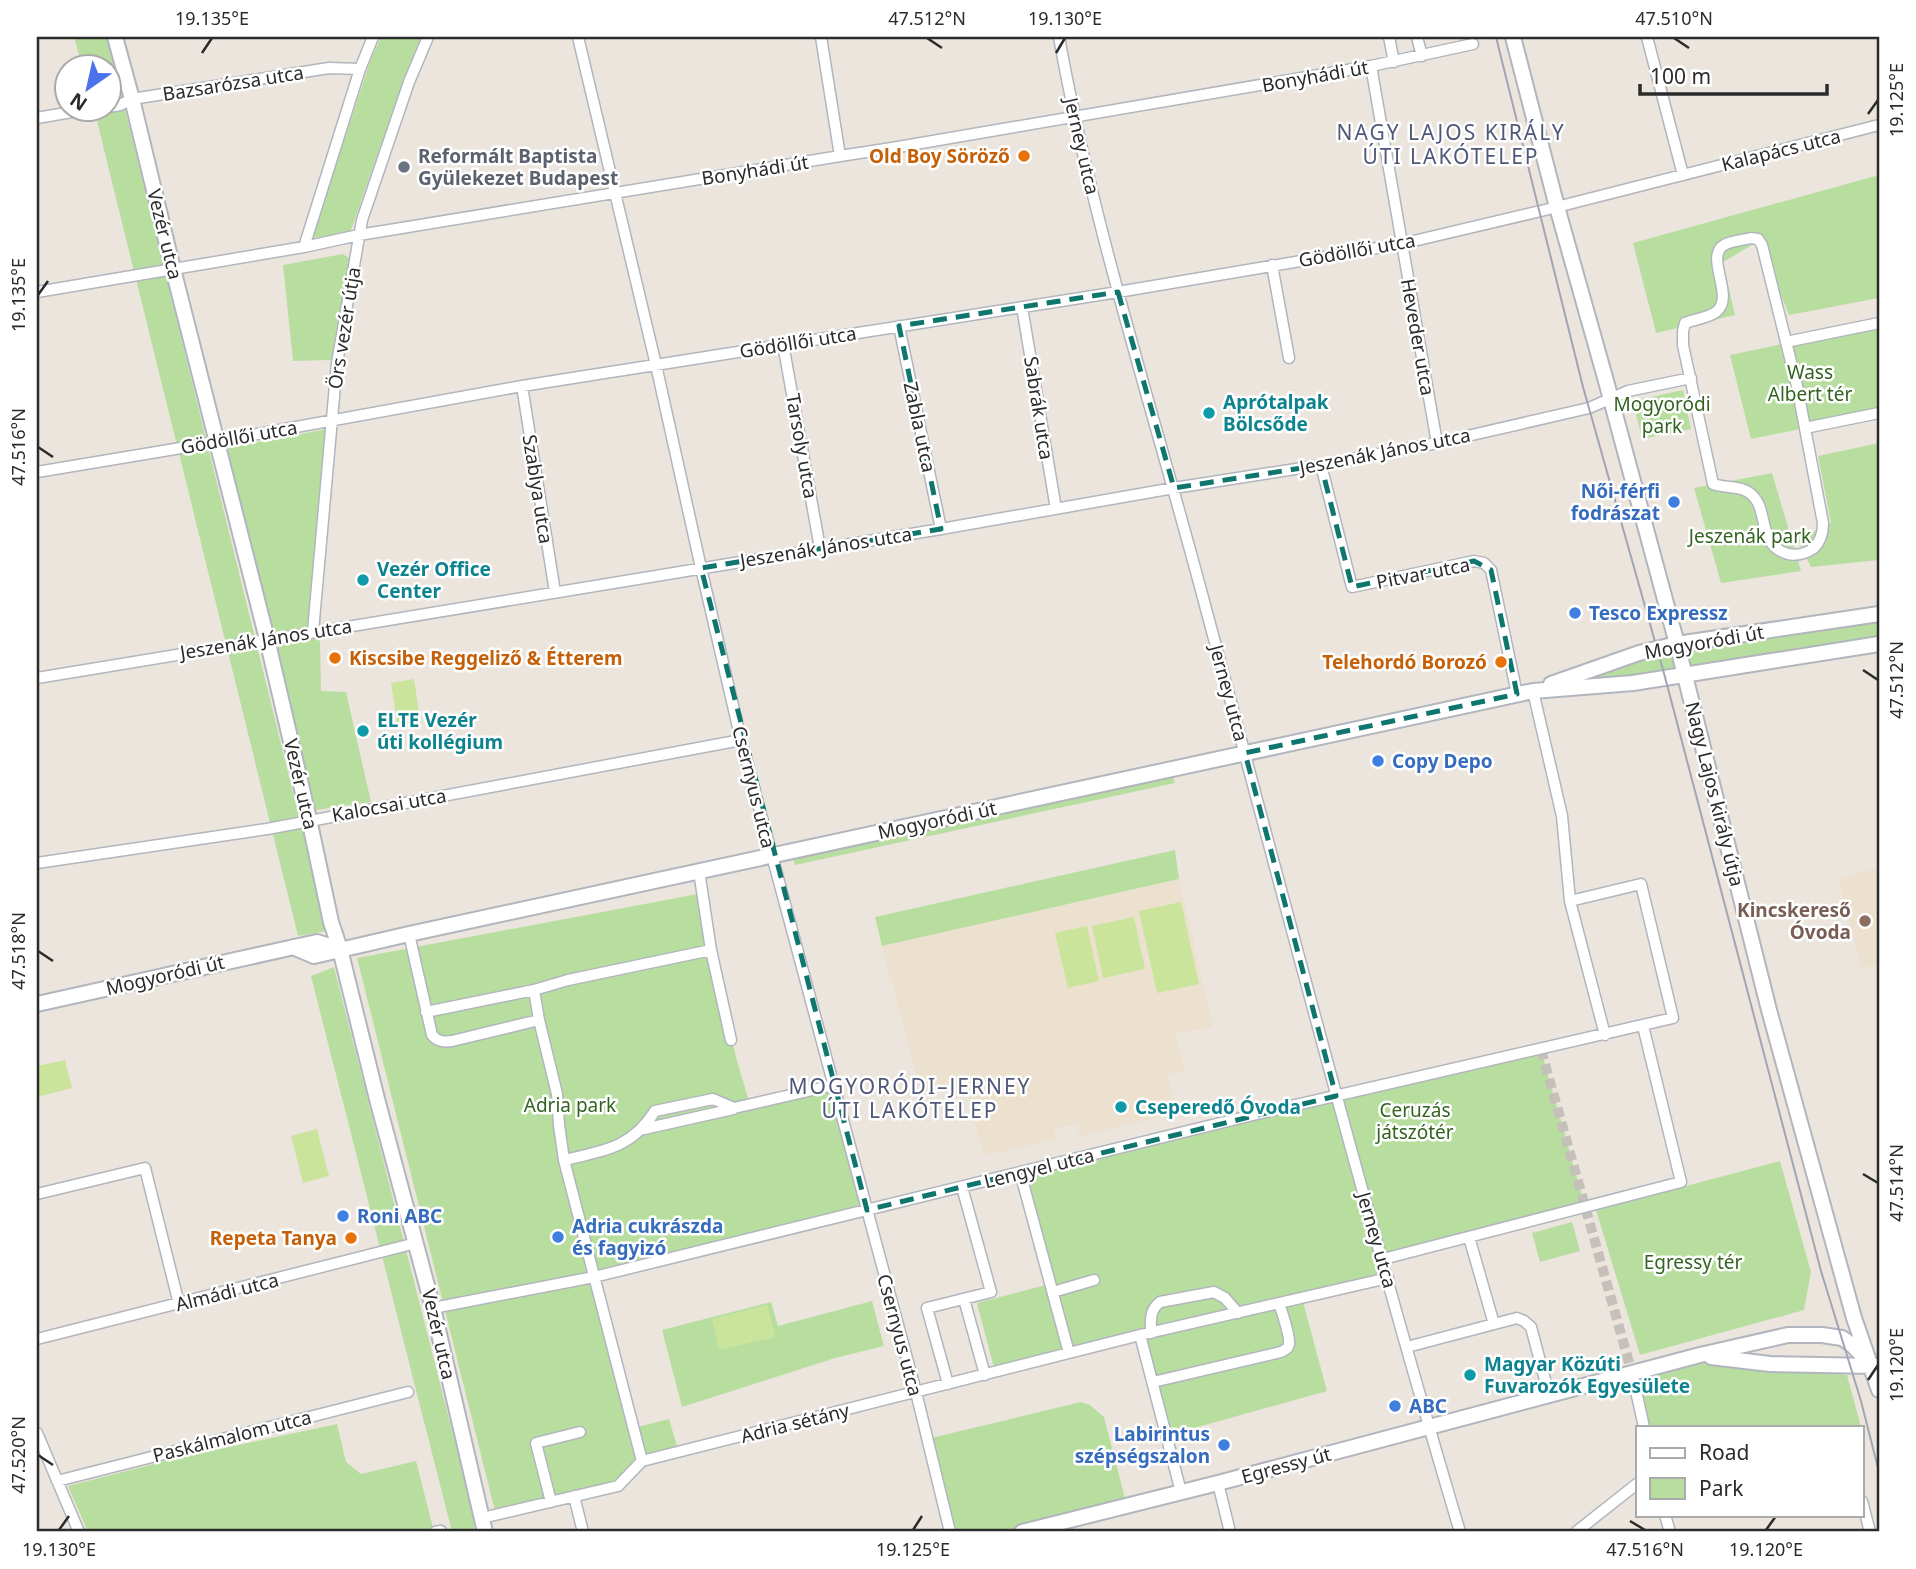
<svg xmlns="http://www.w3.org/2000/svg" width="1916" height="1569" viewBox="0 0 1916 1569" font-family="'Noto Sans',sans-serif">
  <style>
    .education { fill: #ece1cf }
    .green { fill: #b8de9f }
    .pitch { fill: #cae49c }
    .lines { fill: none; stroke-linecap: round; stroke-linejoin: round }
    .street-tunnel { stroke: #c5c0ba; stroke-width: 10; stroke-dasharray: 10 5; stroke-linecap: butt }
    .street-casing { stroke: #b1b5bd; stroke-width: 13 }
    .secondary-casing { stroke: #b1b5bd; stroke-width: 18 }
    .street { stroke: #fff; stroke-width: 10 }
    .secondary { stroke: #fff; stroke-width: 14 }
    .tram { stroke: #a1a5b3; stroke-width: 2 }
    .marked { fill: none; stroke: #0f766e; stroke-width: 5; stroke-dasharray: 14 9; stroke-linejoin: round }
    .ticks { fill: none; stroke: #2b2b2b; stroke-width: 2.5 }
    .food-dot { fill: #e8710a; stroke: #fff; stroke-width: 2.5 }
    .worship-dot { fill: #6b7280; stroke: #fff; stroke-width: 2.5 }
    .culture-dot { fill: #0f9aa8; stroke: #fff; stroke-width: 2.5 }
    .shop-dot { fill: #3f7fe0; stroke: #fff; stroke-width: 2.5 }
    .education-dot { fill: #8d6e63; stroke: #fff; stroke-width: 2.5 }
    .labels { text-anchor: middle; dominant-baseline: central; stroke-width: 5; stroke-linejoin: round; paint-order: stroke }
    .street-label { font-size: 19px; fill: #2b2b2b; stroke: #fff }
    .worship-label { font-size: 19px; font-weight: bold; fill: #5b616d; stroke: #fff; text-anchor: start }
    .food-label { font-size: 19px; font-weight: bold; fill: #c56008; stroke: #fff; text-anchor: end }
    .park-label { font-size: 19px; fill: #326320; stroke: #fff }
    .culture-label { font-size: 19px; font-weight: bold; fill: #0d838f; stroke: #fff; text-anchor: start }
    .shop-label { font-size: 19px; font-weight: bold; fill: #366cbe; stroke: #fff; text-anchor: start }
    .education-label { font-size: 19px; font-weight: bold; fill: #785e54; stroke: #fff; text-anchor: end }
    .neighbourhood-label { font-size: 21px; letter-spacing: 2px; fill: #4f5878; stroke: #fff }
    .neatline { fill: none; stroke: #2b2b2b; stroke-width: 2.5 }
    .ticks-label { font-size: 18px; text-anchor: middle; fill: #2b2b2b }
  </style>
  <rect width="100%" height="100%" fill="#ece5de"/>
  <path class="education" d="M1879 867V964L1862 968 1838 879Z
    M1179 879 1213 1027 1176 1034 1185 1070 1167 1075 1176 1113 1080 1136 1077 1124 1054 1129 1056 1139 983 1156 966 1086 922 1096 882 946Z"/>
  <path class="green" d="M74 37H106L109 44 327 931 298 936 94 109 108 108V66H82Z
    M381 37H421L406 73 350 233 312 238 371 59Z
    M1879 175V298L1789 315 1759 241 1723 262 1735 315 1656 333 1633 243Z
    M343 254 349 258V263L331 360 293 361 283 265Z
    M1879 324V413L1751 439 1730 355Z
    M1683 390 1691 429 1642 439 1633 401Z
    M327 429 320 640 321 691 346 692 371 802 316 810 221 449Z
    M1879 443V560L1811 567 1798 540 1831 523 1818 456Z
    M1772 473 1801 571 1721 583 1694 488Z
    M1879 614V644L1533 691 1639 653Z
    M1172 773 1175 783 795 865 792 854Z
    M1175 850 1179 879 882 946 875 917Z
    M703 893C713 965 728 1035 750 1104L834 1085 867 1210 594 1277 633 1428 669 1419 679 1453 642 1461 618 1486 496 1515 357 958Z
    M334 967 474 1517V1532H452L311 976Z
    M1541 1050 1585 1206 1383 1259 1388 1278 1302 1298 1327 1391 1166 1436 1141 1336 995 1372 977 1303 1050 1284 1020 1172Z
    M1780 1161 1811 1272 1804 1310 1640 1355 1596 1210Z
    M1572 1222 1580 1251 1540 1262 1532 1233Z
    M872 1301 884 1346 835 1358 682 1407 662 1330 771 1302 778 1326Z
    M1706 1363 1847 1375 1861 1427H1641L1629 1382Z
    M1081 1402 1090 1405 1104 1417 1127 1506 1022 1532H950L927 1439Z
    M337 1424 346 1462 361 1474 416 1461 434 1532H88L68 1486 173 1459Z"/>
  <path class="pitch" d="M414 679 421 725 398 729 391 683Z
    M1181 902 1199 984 1157 993 1139 911Z
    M1134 917 1145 969 1103 978 1092 926Z
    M1087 926 1099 981 1068 988 1055 933Z
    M65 1060 72 1088 37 1097V1066Z
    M317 1129 329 1176 303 1183 291 1136Z
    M767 1305 775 1337 719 1350 712 1319Z"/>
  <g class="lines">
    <path class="street-tunnel" d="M1541 1050 1632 1373"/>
    <g class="street-casing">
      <path id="street" d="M578 37 656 365 701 568 741 740 916 1392 950 1532
        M821 37 840 156
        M1059 37C1094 231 1156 419 1206 609 1289 918 1369 1226 1460 1532
        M1389 37 1394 62
        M1417 37 1422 56
        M1647 37 1683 175
        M1371 66 1437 443
        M108 107 120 105 132 99 329 68 360 69
        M37 118 95 108
        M1751 238 1758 239 1762 245 1797 386 1823 523C1823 532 1821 541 1814 548 1807 553 1797 556 1788 554 1757 545 1769 512 1753 496 1743 485 1728 489 1713 484L1683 345V331L1685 323C1695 319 1708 318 1716 312 1736 297 1704 257 1724 245 1731 241 1743 240 1751 238Z
        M304 247 360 69 373 37
        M1272 265 1289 358
        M37 292 304 247 359 235 840 156 892 148 1371 66 1473 44
        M1022 307 1056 509
        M899 326 941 529
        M1786 342 1879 323
        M783 344 820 548
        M522 386 555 592
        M1805 428 1879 413
        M1321 465 1352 587 1474 561 1484 563 1491 570 1517 694
        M37 472 175 449 522 386 1118 292 1401 244 1545 210 1879 125
        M313 631 337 363 362 220 409 82 428 37
        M37 678 941 529 1174 488 1321 465 1437 443 1589 408 1628 391 1691 378
        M1533 691 1562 816 1570 901 1605 1035
        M37 863 267 829 741 740
        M699 871 711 950 731 1040
        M409 934 432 1035C438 1042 444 1042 452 1041L539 1020
        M426 1012 534 990
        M644 1129 733 1109
        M564 1160C603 1151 632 1148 655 1111L713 1099 734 1108 834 1085
        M1020 1172 1069 1353
        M37 1194 145 1168 179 1304
        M1469 1237 1494 1324
        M1383 1259 1681 1182 1643 1026
        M1053 1292 1094 1280
        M964 1299 985 1375
        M433 1308 594 1277 1257 1114 1673 1018 1641 884 1570 901
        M1151 1333C1151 1320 1149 1311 1160 1302L1214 1292 1225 1298 1238 1313
        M1140 1335 1181 1492
        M37 1339 416 1243
        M1407 1347 1517 1318 1524 1321 1531 1327 1549 1395
        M1632 1373 1644 1427
        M1153 1382 1281 1352C1286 1349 1288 1349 1289 1344 1290 1334 1282 1313 1279 1303
        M948 1384 927 1308 991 1292 962 1187
        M37 1433 79 1532
        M642 1461 564 1160 559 1125 557 1094 539 1020 534 990 568 980 711 950
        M57 1481 408 1392
        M1218 1483 1230 1532
        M574 1496 583 1532
        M1862 1501 1870 1532
        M551 1502 536 1443 580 1432
        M1665 1515 1670 1532
        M482 1518 618 1486 642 1461 1140 1335 1388 1278
        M435 1532 441 1531
        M1576 1532 1638 1483"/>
    </g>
    <g class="secondary-casing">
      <path id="secondary" d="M115 37 132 99 173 269 267 639 309 819 331 922 340 949 377 1099 433 1308 485 1532
        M1513 37 1557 207 1606 381 1677 644 1769 1010 1854 1318 1879 1390
        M1551 684 1639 653 1677 644 1879 614
        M293 947 314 956 409 934 1533 691 1633 683 1879 644
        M37 1004 317 942 339 949
        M1711 1357 1770 1364 1876 1366
        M1022 1532 1218 1483 1700 1355 1788 1335H1822L1842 1338 1851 1344 1867 1360"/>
    </g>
    <use href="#street" class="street"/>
    <use href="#secondary" class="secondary"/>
    <path class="tram" d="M1496 37 1583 387 1665 677 1821 1271 1861 1401 1879 1472"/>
  </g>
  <path class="marked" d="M1118 292 1174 488 1321 465 1352 587 1474 561 1491 570 1517 694 1245 753 1336 1096 867 1210 701 568 941 529 899 326Z"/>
  <path class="ticks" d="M927 38 942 48M1674 38 1689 48M202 53 212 38M1056 53 1065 38M1868 114 1878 100M38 295 48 281M38 447 53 457M1863 670 1878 680M38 951 53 961M1863 1174 1878 1183M1868 1380 1878 1365M38 1455 53 1465M1630 1521 1645 1530M59 1530 69 1516M913 1530 922 1516M1766 1530 1776 1516"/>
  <g class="food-dot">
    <circle cx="1024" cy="156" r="7"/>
    <circle cx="335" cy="658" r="7"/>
    <circle cx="1501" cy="662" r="7"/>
    <circle cx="351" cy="1238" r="7"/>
  </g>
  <circle class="worship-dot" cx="404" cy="167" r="7"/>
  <g class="culture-dot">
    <circle cx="1209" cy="413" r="7"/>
    <circle cx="363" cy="580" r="7"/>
    <circle cx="363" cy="731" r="7"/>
    <circle cx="1121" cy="1107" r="7"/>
    <circle cx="1470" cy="1375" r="7"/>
  </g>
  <g class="shop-dot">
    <circle cx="1674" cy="502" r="7"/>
    <circle cx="1575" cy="613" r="7"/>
    <circle cx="1378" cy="761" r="7"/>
    <circle cx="343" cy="1216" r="7"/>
    <circle cx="558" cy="1237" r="7"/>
    <circle cx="1395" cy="1406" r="7"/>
    <circle cx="1224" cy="1445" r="7"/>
  </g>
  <circle class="education-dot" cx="1865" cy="921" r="7"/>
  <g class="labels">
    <g class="street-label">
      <text transform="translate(1315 76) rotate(-10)">Bonyhádi út</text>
      <text transform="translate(233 83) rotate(-9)">Bazsarózsa utca</text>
      <text transform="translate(1082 146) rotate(77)">Jerney utca</text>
      <text transform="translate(1781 150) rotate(-14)">Kalapács utca</text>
      <text transform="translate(755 170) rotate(-9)">Bonyhádi út</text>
      <text transform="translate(165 234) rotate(76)">Vezér utca</text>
      <text transform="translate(1357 250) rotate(-10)">Gödöllői utca</text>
      <text transform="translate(344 328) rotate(-81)">Örs vezér útja</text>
      <text transform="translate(1418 337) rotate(80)">Heveder utca</text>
      <text transform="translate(798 342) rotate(-9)">Gödöllői utca</text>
      <text transform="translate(1039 408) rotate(81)">Sabrák utca</text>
      <text transform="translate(920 427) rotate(78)">Zabla utca</text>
      <text transform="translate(239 437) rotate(-10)">Gödöllői utca</text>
      <text transform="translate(802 446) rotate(80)">Tarsoly utca</text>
      <text transform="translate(1385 451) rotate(-11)">Jeszenák János utca</text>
      <text transform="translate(538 489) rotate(81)">Szablya utca</text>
      <text transform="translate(826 547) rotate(-9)">Jeszenák János utca</text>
      <text transform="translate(1423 573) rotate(-11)">Pitvar utca</text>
      <text transform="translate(266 639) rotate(-9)">Jeszenák János utca</text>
      <text transform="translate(1704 642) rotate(-10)">Mogyoródi út</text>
      <text transform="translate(1229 693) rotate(75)">Jerney utca</text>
      <text transform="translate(301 784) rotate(77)">Vezér utca</text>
      <text transform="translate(754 787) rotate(76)">Csernyus utca</text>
      <text transform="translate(1715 794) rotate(76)">Nagy Lajos király útja</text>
      <text transform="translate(389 805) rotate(-10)">Kalocsai utca</text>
      <text transform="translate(937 820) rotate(-12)">Mogyoródi út</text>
      <text transform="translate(165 975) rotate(-13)">Mogyoródi út</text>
      <text transform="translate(1039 1168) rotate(-14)">Lengyel utca</text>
      <text transform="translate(1377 1240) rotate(74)">Jerney utca</text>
      <text transform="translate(227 1292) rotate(-14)">Almádi utca</text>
      <text transform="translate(439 1334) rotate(77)">Vezér utca</text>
      <text transform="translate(900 1335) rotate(75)">Csernyus utca</text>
      <text transform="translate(795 1423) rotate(-14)">Adria sétány</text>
      <text transform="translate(232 1436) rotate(-14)">Paskálmalom utca</text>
      <text transform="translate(1286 1465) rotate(-15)">Egressy út</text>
    </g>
    <g class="worship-label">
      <text x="418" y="156">Reformált Baptista<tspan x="418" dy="22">Gyülekezet Budapest</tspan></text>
    </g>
    <g class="food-label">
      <text x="1010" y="156">Old Boy Söröző</text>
      <text x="349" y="658" text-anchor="start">Kiscsibe Reggeliző &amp; Étterem</text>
      <text x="1487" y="662">Telehordó Borozó</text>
      <text x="337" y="1238">Repeta Tanya</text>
    </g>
    <g class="park-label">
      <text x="1810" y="372">Wass<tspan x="1810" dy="22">Albert tér</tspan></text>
      <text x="1662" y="404">Mogyoródi<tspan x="1662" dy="22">park</tspan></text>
      <text x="1750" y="536">Jeszenák park</text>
      <text x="570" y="1105">Adria park</text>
      <text x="1415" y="1110">Ceruzás<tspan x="1415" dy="22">játszótér</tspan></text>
      <text x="1693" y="1262">Egressy tér</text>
    </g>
    <g class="culture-label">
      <text x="1223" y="402">Aprótalpak<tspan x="1223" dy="22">Bölcsőde</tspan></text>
      <text x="377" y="569">Vezér Office<tspan x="377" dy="22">Center</tspan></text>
      <text x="377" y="720">ELTE Vezér<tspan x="377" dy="22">úti kollégium</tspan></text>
      <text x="1135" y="1107">Cseperedő Óvoda</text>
      <text x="1484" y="1364">Magyar Közúti<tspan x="1484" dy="22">Fuvarozók Egyesülete</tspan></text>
    </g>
    <g class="shop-label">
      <text x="1660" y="491" text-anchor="end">Női-férfi<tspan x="1660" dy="22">fodrászat</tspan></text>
      <text x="1589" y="613">Tesco Expressz</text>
      <text x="1392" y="761">Copy Depo</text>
      <text x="357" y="1216">Roni ABC</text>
      <text x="572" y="1226">Adria cukrászda<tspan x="572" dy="22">és fagyizó</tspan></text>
      <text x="1409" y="1406">ABC</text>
      <text x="1210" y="1434" text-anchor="end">Labirintus<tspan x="1210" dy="22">szépségszalon</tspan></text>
    </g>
    <g class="education-label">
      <text x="1851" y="910">Kincskereső<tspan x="1851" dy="22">Óvoda</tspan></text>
    </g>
    <g class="neighbourhood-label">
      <text x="1451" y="132">NAGY LAJOS KIRÁLY<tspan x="1451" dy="24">ÚTI LAKÓTELEP</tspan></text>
      <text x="910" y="1086">MOGYORÓDI–JERNEY<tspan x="910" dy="24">ÚTI LAKÓTELEP</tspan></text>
    </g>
  </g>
  <rect width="1916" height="1569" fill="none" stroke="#ffffff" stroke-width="77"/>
  <rect x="1636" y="1426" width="228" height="91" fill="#ffffff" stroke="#aaaaaa" stroke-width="2"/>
  <rect x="1650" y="1448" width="35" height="10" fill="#ffffff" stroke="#aaaaaa" stroke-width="2"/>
  <text x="1699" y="1460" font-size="21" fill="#2b2b2b">Road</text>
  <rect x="1650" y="1478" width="35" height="21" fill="#b8de9f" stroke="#aaaaaa" stroke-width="2"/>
  <text x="1699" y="1496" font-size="21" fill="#2b2b2b">Park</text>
  <g transform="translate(88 88) rotate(214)"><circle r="33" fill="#ffffff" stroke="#aaaaaa" stroke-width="2"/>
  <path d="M0-5L12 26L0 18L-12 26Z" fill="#4b72ec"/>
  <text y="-10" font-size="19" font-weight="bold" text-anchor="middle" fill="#2b2b2b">N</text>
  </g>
  <path d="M1640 84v10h187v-10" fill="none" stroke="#2b2b2b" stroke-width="3.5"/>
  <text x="1650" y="84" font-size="21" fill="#2b2b2b" stroke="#ffffff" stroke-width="5" paint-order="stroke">100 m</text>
  <rect x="38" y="38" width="1840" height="1492" class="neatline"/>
  <g class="ticks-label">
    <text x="212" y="25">19.135°E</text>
    <text x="927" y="25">47.512°N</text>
    <text x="1065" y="25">19.130°E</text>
    <text x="1674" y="25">47.510°N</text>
    <text transform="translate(1897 100) rotate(-90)" y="6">19.125°E</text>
    <text transform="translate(19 295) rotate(-90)" y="6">19.135°E</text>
    <text transform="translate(19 447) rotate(-90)" y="6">47.516°N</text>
    <text transform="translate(1897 680) rotate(-90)" y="6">47.512°N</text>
    <text transform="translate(19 951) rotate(-90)" y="6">47.518°N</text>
    <text transform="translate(1897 1183) rotate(-90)" y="6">47.514°N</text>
    <text transform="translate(1897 1365) rotate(-90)" y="6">19.120°E</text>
    <text transform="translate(19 1455) rotate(-90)" y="6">47.520°N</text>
    <text x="59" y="1556">19.130°E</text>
    <text x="913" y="1556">19.125°E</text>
    <text x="1645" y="1556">47.516°N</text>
    <text x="1766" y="1556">19.120°E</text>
  </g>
</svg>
